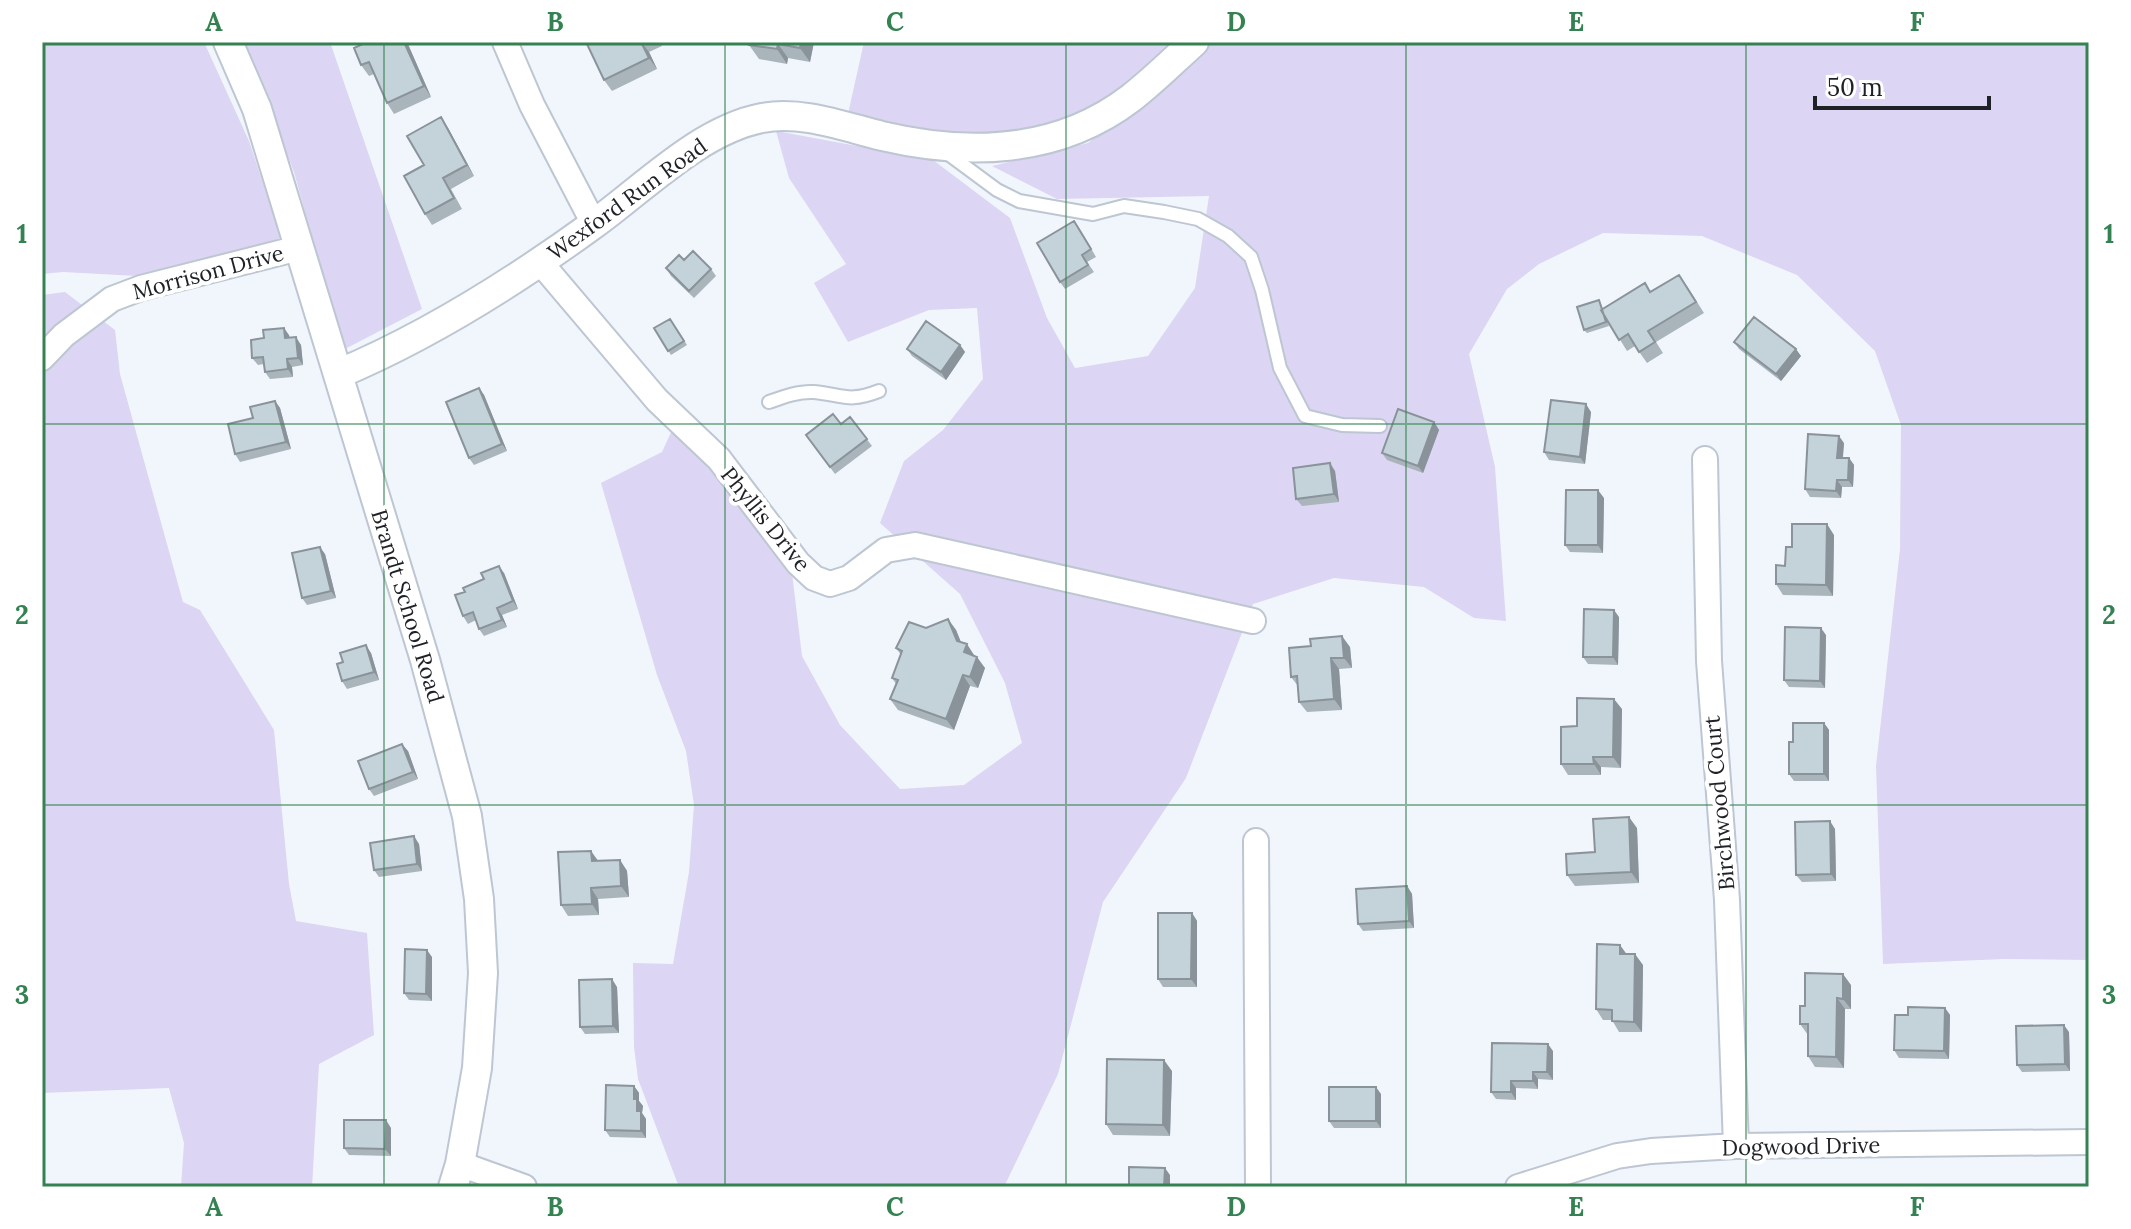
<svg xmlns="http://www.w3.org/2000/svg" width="2131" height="1229" viewBox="0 0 2131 1229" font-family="Lora,serif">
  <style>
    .green { fill: #dcd5f3 }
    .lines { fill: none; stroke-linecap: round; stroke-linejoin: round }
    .service-casing { stroke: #bdc6d2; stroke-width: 16 }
    .minor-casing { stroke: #bdc6d2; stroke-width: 28 }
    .tertiary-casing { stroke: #bdc6d2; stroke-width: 32 }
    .service { stroke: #fff; stroke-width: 12 }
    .minor { stroke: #fff; stroke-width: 24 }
    .tertiary { stroke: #fff; stroke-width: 28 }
    .wall { fill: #a9b5bb }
    .shaded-wall { fill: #899399 }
    .building { fill: #c4d2da; stroke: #899399; stroke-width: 2 }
    .grid { fill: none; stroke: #348251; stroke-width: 2; stroke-opacity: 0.55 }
    .labels { text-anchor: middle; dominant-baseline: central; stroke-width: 8; stroke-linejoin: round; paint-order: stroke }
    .street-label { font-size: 22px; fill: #1e2125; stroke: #fff }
    .neatline { fill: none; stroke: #348251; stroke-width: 3 }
    .grid-label { font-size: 26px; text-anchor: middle; font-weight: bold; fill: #348251 }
  </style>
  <rect width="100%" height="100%" fill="#f1f6fd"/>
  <path class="green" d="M42 42H204L249 141 281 237 266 246 156 277 63 272 42 274Z
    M244 42H330L422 309 343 350 294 172Z
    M864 42H1175L1093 110 1022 135 931 131 848 114Z
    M1213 42H2089V960L2004 959 1883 964 1876 766 1900 549 1901 425 1875 351 1797 275 1702 236 1603 233 1539 264 1507 289 1469 354 1495 467 1506 621 1474 618 1424 587 1334 578 1253 604 1186 778 1103 902 1058 1074 1004 1187H679L638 1079 634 1047 633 963 673 964 689 872 694 805 686 751 657 675 601 483 662 452 673 428 735 489 792 573 802 656 840 725 900 789 964 785 1022 743 1005 683 960 594 880 523 904 461 943 430 983 379 977 308 929 310 848 342 814 283 846 264 789 178 776 131 933 160 1010 218 1047 318 1075 368 1148 356 1195 288 1209 196 1057 199 992 166 1088 143Z
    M65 292 115 330 120 374 183 602 200 610 274 730 289 884 296 921 367 933 374 1035 319 1064 312 1187H181L184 1143 169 1088 42 1093V295Z"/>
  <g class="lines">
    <g class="service-casing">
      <path id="service" d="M947 153 997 190 1019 201 1093 214 1124 206 1164 212 1198 219 1228 236 1251 257 1262 290 1280 368 1305 416 1342 425 1380 426
        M769 402C783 397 799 391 814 392 844 395 848 403 879 391"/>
    </g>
    <g class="minor-casing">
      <path id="minor" d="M505 42 532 105 594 224
        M540 262 657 400 719 459 798 563 814 578 830 584 849 578 886 550 915 545 1253 621
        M42 358 64 335 112 299 141 288 299 248
        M1705 459 1709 661 1727 900 1736 1146
        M1256 841 1258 1187
        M460 1164 524 1187
        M1518 1187 1617 1156 1651 1151 1736 1146 2089 1142"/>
    </g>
    <g class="tertiary-casing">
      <path id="tertiary" d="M228 42 257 109 425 660 467 816 479 899 483 973 477 1068 460 1164 453 1187
        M338 374C429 336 514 282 594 224 644 188 700 130 762 118 801 110 845 127 882 136 967 156 1058 154 1131 98 1153 81 1173 61 1194 42"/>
    </g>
    <use href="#service" class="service"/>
    <use href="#minor" class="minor"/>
    <use href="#tertiary" class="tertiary"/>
  </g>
  <path class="wall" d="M367 42H407L431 97 394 114 387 103 374 74 369 76 361 65Z
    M586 42H660L662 46 649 52 657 69 612 91 604 80Z
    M814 42 810 62 788 58 787 64 759 59 749 45Z
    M448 128 474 176 451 189 462 209 432 225 425 214 424 165Z
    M1079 228 1096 257 1087 262 1094 272 1065 289 1060 282Z
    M684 260 711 269 716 276 694 298 671 276 666 268Z
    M1687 286 1704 313 1656 342 1663 353 1647 363 1635 346 1627 351 1606 317 1609 326 1587 333 1584 330 1601 304 1603 309 1651 292Z
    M670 319 687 345 671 355 654 328Z
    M289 335 290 338 301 345 303 365 292 367 293 377 270 379 265 372 264 364 258 365 252 358Z
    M1734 342 1801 356 1781 381 1739 349Z
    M960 345 965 352 946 380 912 356 907 349Z
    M479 388 484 395 507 451 474 465 469 458Z
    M275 401 280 408 291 449 240 462 235 454 253 418Z
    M1591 412 1585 464 1549 460 1544 452Z
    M850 417 872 446 835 474 806 435 841 424Z
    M1434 422 1439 430 1423 473 1387 460 1382 453Z
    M1844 443 1843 458H1849L1854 465 1853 487H1842L1841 498 1810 497 1805 489Z
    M1335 471 1339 502 1302 506 1296 499Z
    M1604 498 1603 553 1570 552 1565 545Z
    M1834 535 1833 596 1783 595 1776 584 1785 566Z
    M325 554 336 598 307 605 302 598Z
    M504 573 518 609 502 615 507 627 484 636 479 629 476 620 468 624 463 616 465 592Z
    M1619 617 1618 665 1588 664 1583 657Z
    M948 619 956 630 961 642 985 668 978 688 970 686 954 730 898 710 890 699 896 684 892 678 901 655 896 648 926 628Z
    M1826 635 1825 688 1789 687 1784 680Z
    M1350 647 1352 668 1339 669 1342 710 1307 712 1299 702 1298 686 1291 677Z
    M371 653 379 680 347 689 342 681Z
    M1622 709 1621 768 1601 767V775H1568L1561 764 1577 726Z
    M1824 723 1829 730V781H1794L1789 774 1793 742Z
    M408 751 418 779 374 796 369 789Z
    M1637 828 1639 883 1575 886 1567 875 1595 852Z
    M1835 829 1836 881 1802 882 1796 875Z
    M419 844 422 871 379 877 374 870Z
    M620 860 627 871 629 897 598 899 599 915 568 916 561 905 598 861Z
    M1407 886 1412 894 1414 928 1363 931 1358 924Z
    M1192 913 1197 921V987H1163L1158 979Z
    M1626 954 1643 965 1642 1032H1619L1612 1020H1603L1596 1009Z
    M432 957V1001L409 1000 404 993Z
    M1851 985V1009H1845L1844 1068 1815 1067 1808 1056V1035L1800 1024 1805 1006Z
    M617 987 619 1033 585 1034 580 1027Z
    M1945 1008 1950 1015 1949 1059 1899 1058 1894 1050 1908 1015Z
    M2069 1032 2070 1071 2022 1072 2017 1065Z
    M1553 1051V1080L1538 1079V1089L1516 1088V1100L1496 1099 1491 1092Z
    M1172 1071 1170 1136 1113 1135 1106 1124Z
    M634 1086 639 1093V1101L643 1106 642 1113 646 1119V1138L610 1137 605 1130Z
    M1381 1094V1128H1334L1329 1121Z
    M391 1128V1156L349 1155 344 1148Z"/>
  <path class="shaded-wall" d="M404 42H407L431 97 424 86Z
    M641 42 649 52 657 69 649 58Z
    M801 42H814L810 62 800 48Z
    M778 44 788 58 787 64 777 49Z
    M441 117 448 128 474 176 467 165Z
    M284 328 289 335 290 346 285 338Z
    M296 337 301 345 303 365 298 358Z
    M960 345 965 352 946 380 941 372Z
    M1796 349 1801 356 1781 381 1776 374Z
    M287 359 292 367 293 377 288 369Z
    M479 388 484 395 507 451 502 444Z
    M275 401 280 408 291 449 286 442Z
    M1586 404 1591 412 1585 464 1580 457Z
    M1434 422 1439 430 1423 473 1418 466Z
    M1839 436 1844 443 1842 465 1837 458Z
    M1849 458 1854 465 1853 487 1848 480Z
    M1330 463 1335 471 1339 502 1334 494Z
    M1837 480 1842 487 1841 498 1836 491Z
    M1598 490 1604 498 1603 553 1598 545Z
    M1827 524 1834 535 1833 596 1826 585Z
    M320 547 325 554 336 598 331 591Z
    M499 566 504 573 518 609 513 601Z
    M497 608 502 615 507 627 502 620Z
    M1614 610 1619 617 1618 665 1613 657Z
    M948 619 956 630 964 650 967 644 974 655 971 663 957 641Z
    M1821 628 1826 635 1825 688 1820 681Z
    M1342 636 1350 647 1352 668 1344 658Z
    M366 645 371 653 379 680 374 672Z
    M977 657 985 668 978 688 970 677Z
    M1331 658 1339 669 1342 710 1334 699Z
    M963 675 970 686 954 730 946 719Z
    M1614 699 1622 709 1621 768 1613 757Z
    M1824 723 1829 730V781L1824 774Z
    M402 744 408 751 418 779 413 772Z
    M1593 757 1601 767V775L1594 764Z
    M1629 817 1637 828 1639 883 1631 872Z
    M1830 821 1835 829 1836 881 1831 874Z
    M414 836 419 844 422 871 417 864Z
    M591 851 599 862 592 861Z
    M620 860 627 871 629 897 621 886Z
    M1407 886 1412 894 1414 928 1409 921Z
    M591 888 598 899 599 915 592 904Z
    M1192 913 1197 921V987L1191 979Z
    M1620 945 1628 956 1620 954Z
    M427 950 432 957V1001L426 994Z
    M1635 954 1643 965 1642 1032 1634 1022Z
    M1843 974 1851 985V1009L1843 999Z
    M612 979 617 987 619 1033 613 1026Z
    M1837 998 1845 1009 1844 1068 1836 1057Z
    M1945 1008 1950 1015 1949 1059 1944 1051Z
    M2064 1025 2069 1032 2070 1071 2065 1064Z
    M1548 1044 1553 1051V1080L1547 1072Z
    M1164 1060 1172 1071 1170 1136 1163 1125Z
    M1533 1072 1538 1079V1089L1533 1081Z
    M1511 1081 1516 1088V1100L1511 1092Z
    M634 1086 639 1093V1101L643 1106 642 1113 646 1119V1138L641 1131 634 1099Z
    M1376 1087 1381 1094V1128L1376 1121Z
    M386 1120 391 1128V1156L385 1149Z
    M1165 1168 1170 1175V1187H1164Z"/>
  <path class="building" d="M367 42H404L424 86 387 103 369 62 361 65 354 48Z
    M586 42H641L649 58 604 80Z
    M750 42H801L800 48 778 44 777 49 749 45Z
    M441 117 467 165 443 178 454 198 425 214 404 176 424 165 407 136Z
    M1074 221 1091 249 1082 255 1088 265 1060 282 1037 243Z
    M693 251 711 269 689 291 666 268 679 255 684 260Z
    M1679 275 1696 302 1648 331 1655 342 1639 352 1628 334 1619 340 1601 310 1645 283 1650 292Z
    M1599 300 1606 322 1584 330 1577 307Z
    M1754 317 1796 349 1776 374 1734 342Z
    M670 319 684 341 668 351 654 328Z
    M926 321 960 345 941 372 907 349Z
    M284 328 285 338 296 337 298 358 287 359 288 369 265 372 263 357 252 358 251 340 264 338 263 330Z
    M479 388 502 444 469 458 446 402Z
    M1551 400 1586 404 1580 457 1544 452Z
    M275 401 286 442 235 454 228 424 253 418 250 407Z
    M1398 409 1434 422 1418 466 1382 453Z
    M833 414 841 424 850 417 867 439 830 467 806 435Z
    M1808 434 1839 436 1837 458H1849L1848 480H1837L1836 491 1805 489Z
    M1330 463 1334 494 1296 499 1293 468Z
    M1566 490H1598V545H1565Z
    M1792 524H1827L1826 585 1776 584V565L1785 566 1786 547H1792Z
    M320 547 331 591 302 598 292 553Z
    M499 566 513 601 497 608 502 620 479 629 473 612 463 616 455 595 465 592 463 588 484 579 481 573Z
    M1584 609 1614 610 1613 657H1583Z
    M948 619 957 641 967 644 964 652 977 657 970 677 963 675 946 719 890 699 898 680 892 678 902 651 896 648 909 622 926 628Z
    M1785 627 1821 628 1820 681 1784 680Z
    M1342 636 1344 658H1331L1334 699 1299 702 1297 676 1291 677 1289 648 1311 646 1310 639Z
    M366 645 374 672 342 681 337 664 343 662 340 653Z
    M1577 698 1614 699 1613 757H1593L1594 764H1561V727L1577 726Z
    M1793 723H1824V774H1789V742H1793Z
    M402 744 413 772 369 789 358 761Z
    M1629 817 1631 872 1567 875 1566 854 1595 852 1593 819Z
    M1830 821 1831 874 1796 875 1795 822Z
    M414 836 417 864 374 870 370 843Z
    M591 851 592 861 620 860 621 886 591 888 592 904 561 905 558 852Z
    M1407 886 1409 921 1358 924 1356 889Z
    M1158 913H1192L1191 979H1158Z
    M1597 944 1620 945V954H1635L1634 1022 1612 1021V1010L1596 1009Z
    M405 949 427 950 426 994 404 993Z
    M1805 973 1843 974V999L1837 998 1836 1057 1808 1056V1024H1800V1006H1805Z
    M612 979 613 1026 580 1027 579 980Z
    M1908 1007 1945 1008 1944 1051 1894 1050 1895 1015H1908Z
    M2064 1025 2065 1064 2017 1065 2016 1026Z
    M1492 1043 1548 1044 1547 1072H1533V1081H1511V1092H1491Z
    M1107 1059 1164 1060 1163 1125 1106 1124Z
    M606 1085 634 1086V1099H637V1111H641V1131L605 1130Z
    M1329 1087H1376V1121H1329Z
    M344 1120H386L385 1149 344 1148Z
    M1129 1167 1165 1168 1164 1187H1129Z"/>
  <path class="grid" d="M384 42V1187M725 42V1187M1066 42V1187M1406 42V1187M1746 42V1187M42 424H2089M42 805H2089"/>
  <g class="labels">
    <g class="street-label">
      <text transform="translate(627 199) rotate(-36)">Wexford Run Road</text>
      <text transform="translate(208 272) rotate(-15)">Morrison Drive</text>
      <text transform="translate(766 519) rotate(51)">Phyllis Drive</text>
      <text transform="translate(408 606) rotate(73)">Brandt School Road</text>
      <text transform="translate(1719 803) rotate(-95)">Birchwood Court</text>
      <text transform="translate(1801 1146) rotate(-1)">Dogwood Drive</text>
    </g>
  </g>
  <rect width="2131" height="1229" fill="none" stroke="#ffffff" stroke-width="88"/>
  <path d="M1815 96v12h174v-12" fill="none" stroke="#1e2125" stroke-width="4"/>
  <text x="1827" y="96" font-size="24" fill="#1e2125" stroke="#ffffff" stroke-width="6" paint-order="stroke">50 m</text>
  <rect x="44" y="44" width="2043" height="1141" class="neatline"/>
  <g class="grid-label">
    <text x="214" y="31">A</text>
    <text x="555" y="31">B</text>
    <text x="895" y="31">C</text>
    <text x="1236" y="31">D</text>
    <text x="1576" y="31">E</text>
    <text x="1917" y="31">F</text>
    <text x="22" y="243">1</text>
    <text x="2109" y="243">1</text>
    <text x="22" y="624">2</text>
    <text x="2109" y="624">2</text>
    <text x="22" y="1004">3</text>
    <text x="2109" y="1004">3</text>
    <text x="214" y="1216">A</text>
    <text x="555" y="1216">B</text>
    <text x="895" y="1216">C</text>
    <text x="1236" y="1216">D</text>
    <text x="1576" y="1216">E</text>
    <text x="1917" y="1216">F</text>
  </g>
</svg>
